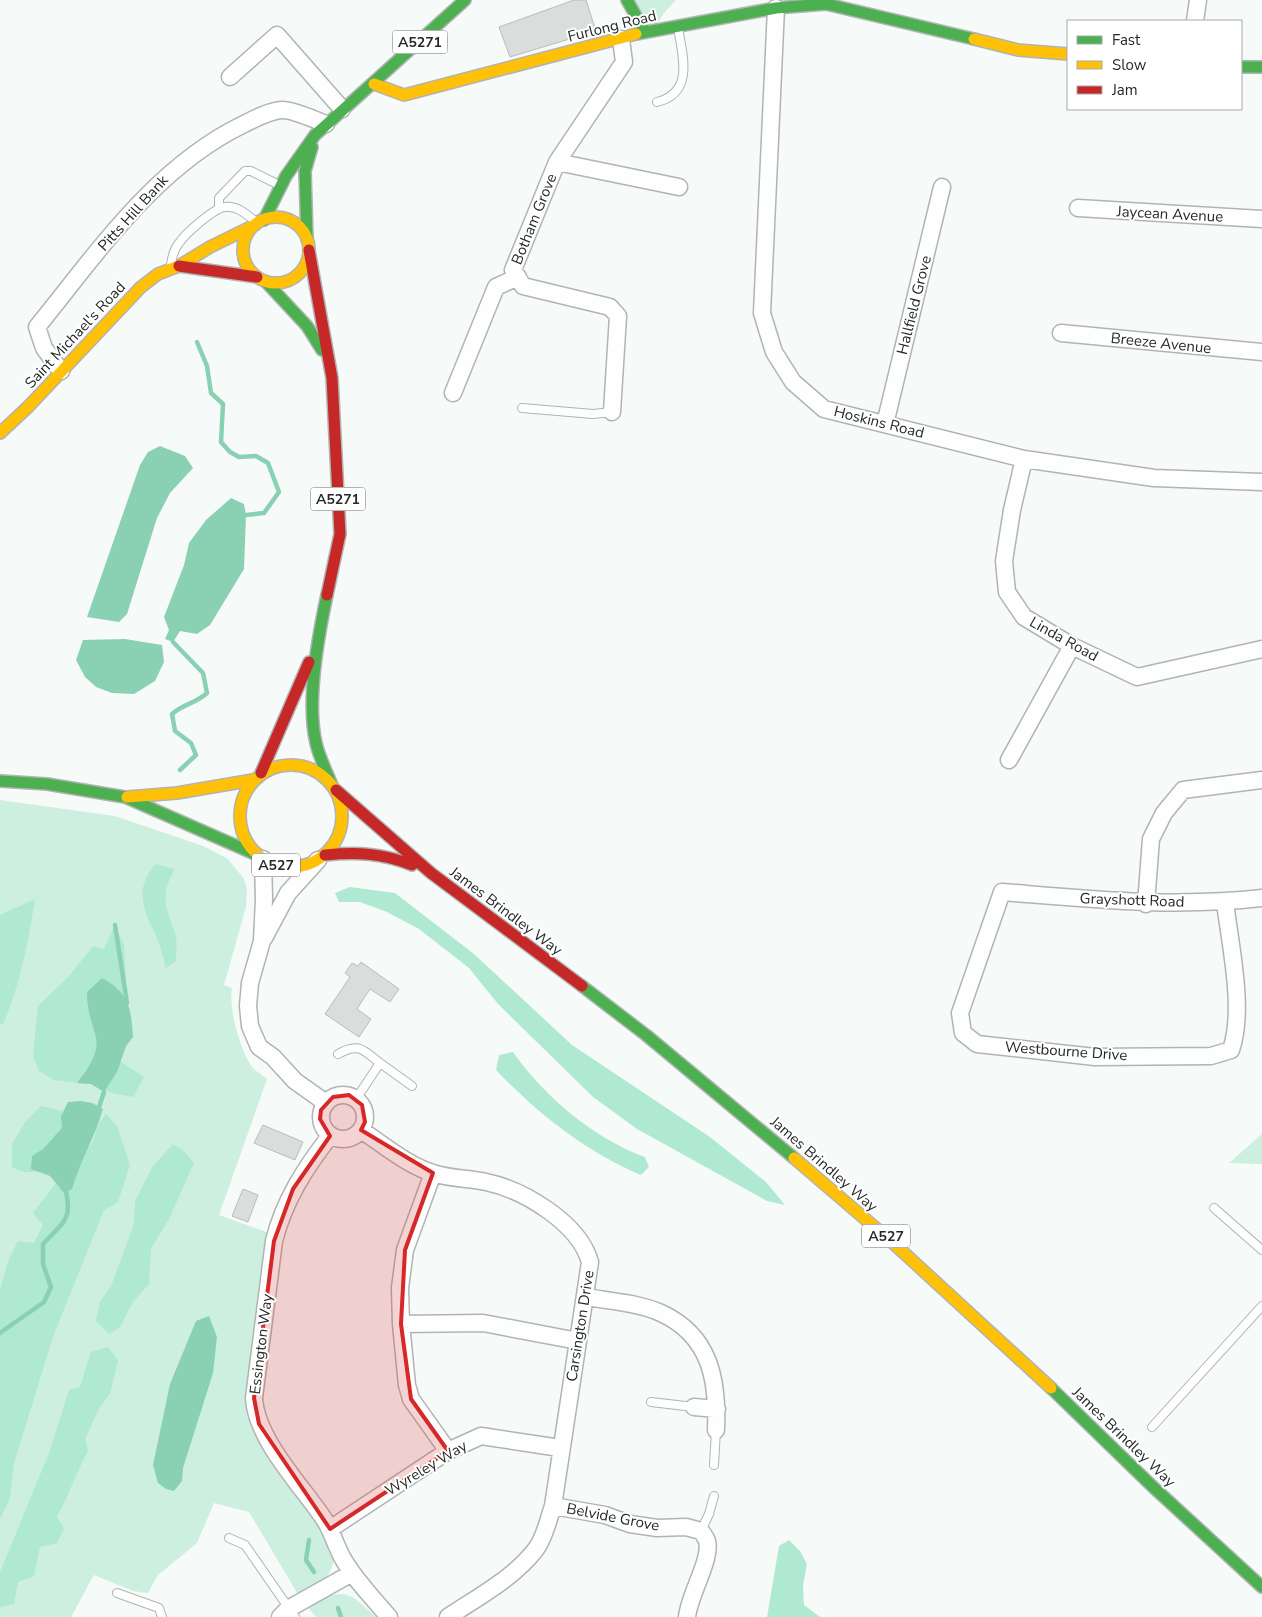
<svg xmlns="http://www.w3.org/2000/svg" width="1262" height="1617" viewBox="0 0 1262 1617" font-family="'Nunito Sans',sans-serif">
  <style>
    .green { fill: #cdefdf }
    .forest { fill: #b0e9d1 }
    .water { fill: #8ad1b4 }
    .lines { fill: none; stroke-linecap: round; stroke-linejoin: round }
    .stream { stroke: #8ad1b4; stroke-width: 4.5 }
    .building { fill: #d9dddb; stroke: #b9bdbb }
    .lane-casing { stroke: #b0b4b2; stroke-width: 10 }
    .street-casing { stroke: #b0b4b2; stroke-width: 19 }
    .fast-casing { stroke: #b0b4b2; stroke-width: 14 }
    .slow-casing { stroke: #b0b4b2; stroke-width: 14 }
    .jam-casing { stroke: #b0b4b2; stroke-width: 14 }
    .lane { stroke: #fefefe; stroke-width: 8 }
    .street { stroke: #fefefe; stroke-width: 16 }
    .fast { stroke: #4caf50; stroke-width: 11 }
    .slow { stroke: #ffc107; stroke-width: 11 }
    .jam { stroke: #c62828; stroke-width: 11 }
    .marked { fill: #d62828; fill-opacity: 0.2; stroke: #d62828; stroke-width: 4; stroke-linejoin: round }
    .labels { text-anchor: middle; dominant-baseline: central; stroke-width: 4; stroke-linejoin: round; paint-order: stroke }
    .shield { fill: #fff; stroke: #666968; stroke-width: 1 }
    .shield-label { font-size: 14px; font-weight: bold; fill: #252927 }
    .street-label { font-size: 15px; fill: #252927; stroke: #fff }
  </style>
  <rect width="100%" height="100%" fill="#f6fbf9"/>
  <path class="green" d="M627 0H676L664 13 653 30Z
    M0 800 115 816 203 846 228 859 244 879 247 889 246 907 224 985 232 988C228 1007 240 1050 252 1067 255 1071 263 1075 267 1079L219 1215 275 1235 254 1411 330 1529 334 1561 330 1572 310 1598C352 1593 344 1588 376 1617H316L302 1601 249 1512 214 1503 197 1543 158 1575 148 1593 133 1591 94 1575 71 1617H0Z
    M1262 1134V1164L1229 1163Z"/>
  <path class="forest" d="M155 864 175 869C159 896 166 907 175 933 178 941 176 953 176 961L166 968C163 958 161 947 157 938 144 910 133 892 155 864Z
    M350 887 395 893 474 954 572 1045 710 1137 766 1182 785 1205 767 1201 637 1129 593 1097 498 1004 469 968 419 929 387 912 360 902H339L335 893Z
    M35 899C28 943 21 983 3 1024L0 1025V915Z
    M115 925 124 945 127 1003 93 1019 98 1044 92 1064 121 1062 144 1077 133 1097 112 1093 91 1084 54 1080 39 1071 33 1056 38 1006 69 976 93 946 104 949Z
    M513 1052C545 1097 593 1138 645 1157L649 1167 641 1175C586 1152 537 1113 496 1070L499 1055Z
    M41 1106 62 1111V1128L52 1155 37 1172H24L12 1167V1144L26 1121Z
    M106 1114 117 1126 130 1165 118 1202 104 1210 54 1334 14 1463 10 1498 0 1519V1290L8 1261 18 1241 34 1243 43 1225 33 1213 68 1167 92 1143 99 1123Z
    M173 1144 185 1152 194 1163 169 1219 151 1249 149 1284 133 1302 120 1327 109 1334 96 1321 100 1302 111 1286 134 1224 135 1201 153 1166Z
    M108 1347 118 1360 110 1394 100 1407 85 1439 88 1451C76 1473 69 1495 57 1517L64 1529 57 1543 40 1547 34 1576 18 1582 14 1604 0 1607V1572L49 1453 69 1390 80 1387 91 1352Z
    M789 1540 800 1551 807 1564 803 1586 804 1605 820 1617H767L779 1546Z"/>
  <path class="water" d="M160 446 185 456 193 468 170 493 157 518 127 614 119 622 87 617 140 465 148 452Z
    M231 498 244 504 246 515 244 569 210 625 197 634 180 631 173 642 165 639 169 630 164 617 184 565 189 543 206 520Z
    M125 639 162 645 164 662 155 681 134 694 112 693 96 687 85 677 76 660 83 640Z
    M102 978C129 993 131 1007 133 1037L126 1046 117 1072 104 1092 91 1084 77 1083C114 1036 87 1038 87 992Z
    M81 1101 92 1103 103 1109C95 1137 80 1161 72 1189L64 1193 50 1176 31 1169 32 1156 43 1149 62 1128 61 1116 68 1102Z
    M209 1316 217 1337 213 1373 183 1468 182 1481 174 1491 166 1489 158 1483 153 1465 170 1384 196 1321Z"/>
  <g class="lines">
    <path class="stream" d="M197 342 207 366 211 393 223 404 221 442 230 452 239 457 256 456 268 463 279 492 264 513 246 515
      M173 642 203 673 207 693C195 704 185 703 172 714L175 731 191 743 196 755 180 770
      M115 925 127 1003
      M99 1107 104 1092
      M0 1333 44 1302 51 1287 43 1264V1244C61 1224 73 1221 66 1192
      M309 1540 306 1560 314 1572
      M338 1608 341 1617"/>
  </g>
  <path class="building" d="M574 0H586L596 31 510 57 499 27Z
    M361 962 399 989 390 1002 370 989 357 1009 371 1019 359 1037 325 1014 350 977 345 973 352 963 358 966Z
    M263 1125 303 1142 295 1160 254 1143Z
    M243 1189 258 1195 248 1222 232 1216Z"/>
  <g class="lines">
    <g class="lane-casing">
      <path id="lane" d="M657 102C694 93 683 57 678 28
        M219 209V198L245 171H251L279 185
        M171 265C172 257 174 249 179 243 186 233 214 208 225 207 237 205 247 215 256 222
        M522 408 593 414 612 412
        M338 1054C359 1042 363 1050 380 1063
        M356 1099 380 1063 412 1086
        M1214 1208 1262 1250
        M651 1402 694 1407
        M1152 1427 1262 1306
        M714 1465 716 1430
        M701 1531 709 1514 714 1496
        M229 1538 245 1545 295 1617
        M117 1593 159 1608 162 1617"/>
    </g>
    <g class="street-casing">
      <path id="street" d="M776 8 762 313 774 352 793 382 824 409 1024 459 1154 478 1262 482
        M1195 21 1198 0
        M621 39 624 62 557 162 679 187
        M230 77 277 35 342 109
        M557 162 513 270 523 286 610 307 618 316 612 412
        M1078 208 1262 219
        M1061 333 1262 352
        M61 371 44 348 37 327C98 252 155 167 244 124 254 119 271 110 283 110 294 110 315 120 326 124
        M453 393 496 287 518 277
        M885 424 942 187
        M1024 459 1012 510 1004 561 1007 592 1024 617 1072 646 1137 677 1262 649
        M1009 760 1072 646
        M263 859 264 899 262 941 250 983 248 1006 250 1026 259 1047 273 1057 295 1081 326 1103
        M1225 902C1230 945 1245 1009 1231 1050L1211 1056 1095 1057 977 1044 963 1033 960 1013 1002 892C1090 899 1173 908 1262 898
        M1146 904 1151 839 1164 813 1183 790 1262 780
        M264 938 288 893 318 860
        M321 1117a22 22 0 1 1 44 0a22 22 0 1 1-44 0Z
        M361 1130C384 1145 407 1165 433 1173 450 1179 469 1178 486 1182 524 1190 579 1223 590 1262L553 1506C548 1520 545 1537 536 1549 514 1578 478 1597 448 1617
        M330 1136C305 1168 284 1201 274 1241L254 1398C256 1439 301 1485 324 1519 332 1531 335 1544 342 1557 354 1579 373 1598 389 1617
        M433 1173 405 1250 400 1288 401 1324 407 1385 411 1399 448 1451
        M586 1297C610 1301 639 1303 661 1313 711 1336 718 1381 716 1430
        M401 1324 483 1323 578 1341
        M694 1407 717 1409
        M553 1506 605 1515 630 1524 657 1528 686 1527 701 1531C703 1534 706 1538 707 1541 712 1559 689 1595 687 1617
        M330 1529 448 1451 481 1436 560 1448
        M280 1617 288 1609 352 1573"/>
    </g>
    <g class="fast-casing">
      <path id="fast" d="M627 0 645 32
        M636 34 776 8 826 4 974 39
        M1241 67H1262
        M264 220 286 176 315 135 465 0
        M307 239 305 171 312 147
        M266 282 307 326 322 350
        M327 595C318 637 306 701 316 743 319 757 326 770 331 783
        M0 781 47 784 125 797 255 854
        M582 986 646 1035 794 1158
        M1051 1388 1152 1486 1262 1587"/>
    </g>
    <g class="slow-casing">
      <path id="slow" d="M974 39 1018 50 1068 54
        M374 84 404 95 636 34
        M243 250a33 33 0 1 1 66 0a33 33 0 1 1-66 0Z
        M0 433 28 407 141 287 158 274 179 266 210 247 255 225
        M240 816a51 51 0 1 1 102 0a51 51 0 1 1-102 0Z
        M127 797 177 793 253 780
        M794 1158 892 1242 1051 1388"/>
    </g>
    <g class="jam-casing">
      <path id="jam" d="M309 250 332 378 340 534 327 595
        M179 266 257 277
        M261 773 309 662
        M336 790 431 873 582 986
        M325 855C357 852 382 853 412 865"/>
    </g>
    <use href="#lane" class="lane"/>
    <use href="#street" class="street"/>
    <use href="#fast" class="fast"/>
    <use href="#slow" class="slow"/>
    <use href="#jam" class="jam"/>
  </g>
  <path class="marked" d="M349 1095 362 1105 365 1122 361 1130 433 1173 405 1250 401 1324 411 1399 448 1451 330 1529 259 1424 254 1398 274 1241 293 1189 330 1136 320 1119 321 1110 333 1097Z"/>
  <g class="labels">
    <g class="shield">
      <rect x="392.5" y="30.5" width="55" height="23" rx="4"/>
      <rect x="310.5" y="487.5" width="55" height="23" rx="4"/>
      <rect x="252" y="853.5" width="48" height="23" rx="4"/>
      <rect x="862" y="1224.5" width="48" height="23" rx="4"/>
    </g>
    <g class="shield-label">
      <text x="420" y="42">A5271</text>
      <text x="338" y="499">A5271</text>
      <text x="276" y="865">A527</text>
      <text x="886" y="1236">A527</text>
    </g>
    <g class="street-label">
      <text transform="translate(612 26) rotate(-14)">Furlong Road</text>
      <text transform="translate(133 213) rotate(-48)">Pitts Hill Bank</text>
      <text transform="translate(1170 214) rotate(3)">Jaycean Avenue</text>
      <text transform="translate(534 219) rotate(-68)">Botham Grove</text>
      <text transform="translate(914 305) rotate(-76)">Hallfield Grove</text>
      <text transform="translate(75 335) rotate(-47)">Saint Michael's Road</text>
      <text transform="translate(1161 343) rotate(6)">Breeze Avenue</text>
      <text transform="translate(879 422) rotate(14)">Hoskins Road</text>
      <text transform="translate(1064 639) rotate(29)">Linda Road</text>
      <text transform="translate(1132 900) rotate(2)">Grayshott Road</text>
      <text transform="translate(506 911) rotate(37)">James Brindley Way</text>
      <text transform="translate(1066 1051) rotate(4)">Westbourne Drive</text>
      <text transform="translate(824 1164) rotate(41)">James Brindley Way</text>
      <text transform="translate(580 1326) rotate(-81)">Carsington Drive</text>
      <text transform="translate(261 1344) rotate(-83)">Essington Way</text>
      <text transform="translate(1124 1437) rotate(44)">James Brindley Way</text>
      <text transform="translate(426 1468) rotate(-31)">Wyreley Way</text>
      <text transform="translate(613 1517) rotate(11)">Belvide Grove</text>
    </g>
  </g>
  <rect x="1067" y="20" width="175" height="90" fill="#ffffff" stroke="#a8a9a9"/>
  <rect x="1077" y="36" width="25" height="8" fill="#4caf50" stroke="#a8a9a9"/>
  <text x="1112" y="45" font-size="15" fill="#252927">Fast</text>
  <rect x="1077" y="61" width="25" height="8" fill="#ffc107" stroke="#a8a9a9"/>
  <text x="1112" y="70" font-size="15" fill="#252927">Slow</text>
  <rect x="1077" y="86" width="25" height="8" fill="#c62828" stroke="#a8a9a9"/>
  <text x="1112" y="95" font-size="15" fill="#252927">Jam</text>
</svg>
